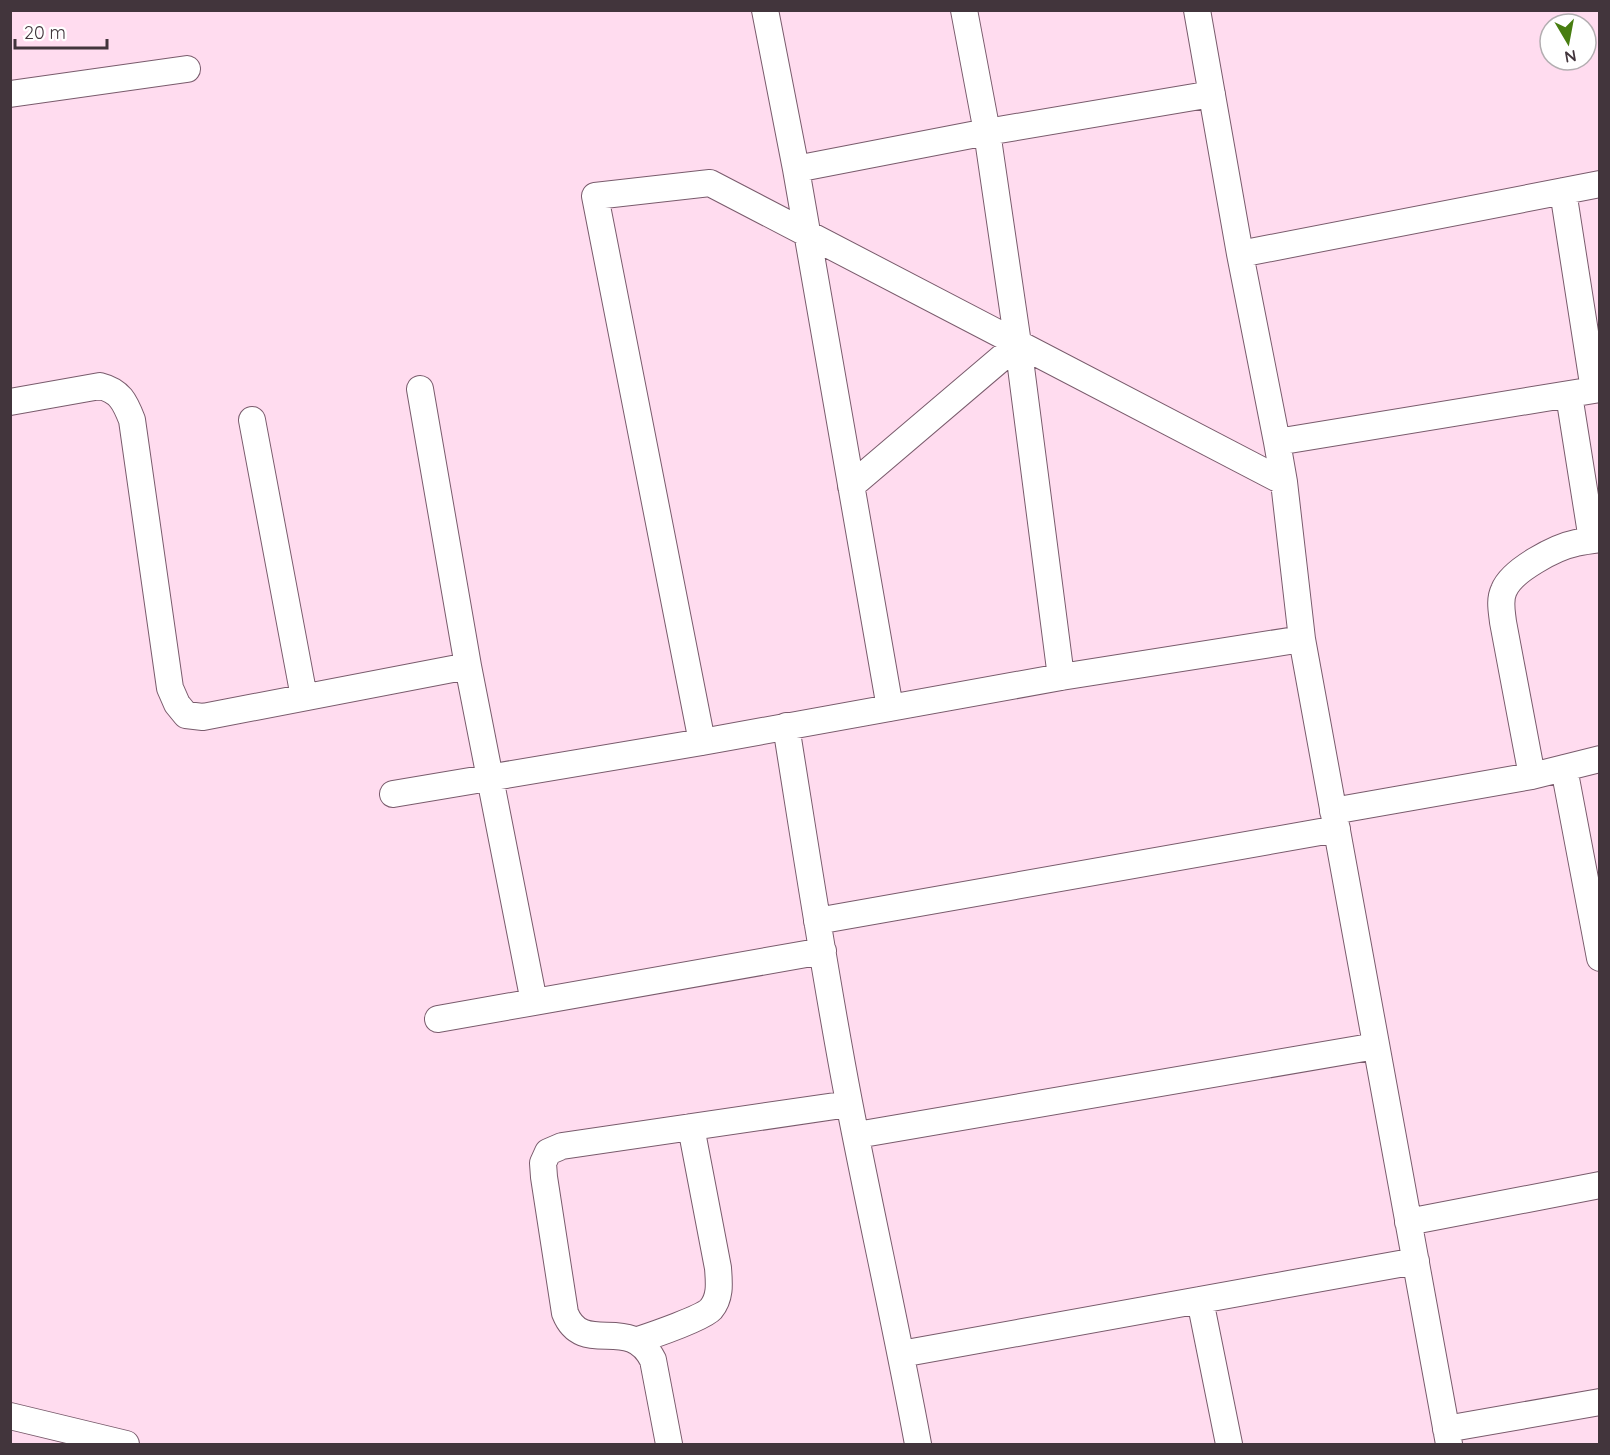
<svg xmlns="http://www.w3.org/2000/svg" width="1610" height="1455" viewBox="0 0 1610 1455" font-family="Quicksand,sans-serif">
  <style>
    .lines { fill: none; stroke-linecap: round; stroke-linejoin: round }
    .street-casing { stroke: #795b6c; stroke-width: 28 }
    .street { stroke: #fff; stroke-width: 26 }
  </style>
  <rect width="100%" height="100%" fill="#ffdcef"/>
  <g class="lines">
    <g class="street-casing">
      <path id="street" d="M765 10 796 169 987 132 1212 94
        M964 10 987 132 1018 344 1061 677
        M1197 10 1240 254 1277 442 1284 482 1302 639 1449 1444
        M10 94 187 69
        M796 169 890 708
        M1563 191 1594 390
        M1240 254 1600 184
        M420 389 468 666
        M1569 395 1592 540
        M10 402 100 386C120 391 125 402 132 420L170 688 177 704 186 715 203 717 468 666 534 1002
        M252 420 304 697
        M1277 442 1600 389
        M851 486 1018 344
        M786 726C806 851 825 977 849 1102 871 1216 897 1330 918 1444
        M702 742 595 196 710 183 1284 482
        M1564 768 1600 958
        M1532 776 1503 622C1502 612 1499 600 1504 590 1512 570 1556 547 1576 543 1584 541 1592 540 1600 539
        M393 794 702 742 1061 677 1302 639
        M1333 811 1532 776 1600 759
        M817 921 1337 829
        M438 1019 823 951
        M857 1135 1376 1046
        M1408 1222 1600 1185
        M1200 1300 1229 1444
        M638 1340C653 1335 703 1318 711 1309 721 1297 719 1282 718 1268L691 1127
        M901 1354 1416 1261
        M10 1416 126 1444
        M1446 1429 1600 1402
        M669 1444 653 1360C630 1313 583 1358 565 1313L544 1177 543 1163 548 1152 562 1146 849 1104"/>
    </g>
    <use href="#street" class="street"/>
  </g>
  <rect width="1610" height="1455" fill="none" stroke="#42353c" stroke-width="24"/>
  <g transform="translate(1568 42) rotate(170)"><circle r="28" fill="#ffffff" stroke="#b3aeb1" stroke-width="1.5"/>
  <path d="M0-4.5L10 22L0 15L-10 22Z" fill="#477d10"/>
  <text y="-9" font-size="16" font-weight="bold" text-anchor="middle" fill="#42353c">N</text>
  </g>
  <path d="M15 39v9h92v-9" fill="none" stroke="#42353c" stroke-width="3"/>
  <text x="24" y="39" font-size="18" fill="#42353c" stroke="#ffffff" stroke-width="4.5" paint-order="stroke">20 m</text>
</svg>
